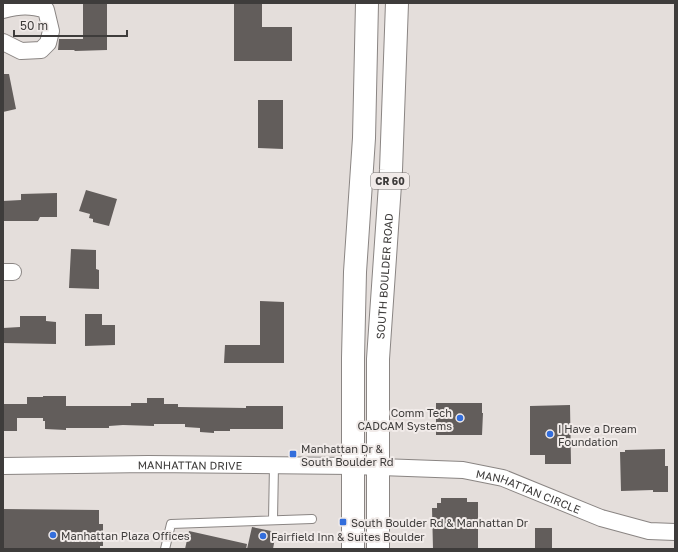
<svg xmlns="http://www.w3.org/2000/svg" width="678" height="552" viewBox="0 0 678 552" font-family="'Golos Text',sans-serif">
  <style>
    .building { fill: #625d5b }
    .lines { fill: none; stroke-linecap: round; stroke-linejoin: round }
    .service-casing { stroke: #8a8583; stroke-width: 10 }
    .minor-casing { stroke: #8a8583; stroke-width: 18 }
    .primary-casing { stroke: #8a8583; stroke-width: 24 }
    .service { stroke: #fff; stroke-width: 8 }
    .minor { stroke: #fff; stroke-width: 16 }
    .primary { stroke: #fff; stroke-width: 22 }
    .poi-dot { fill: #336edc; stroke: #f1ebe9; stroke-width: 1.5 }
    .labels { text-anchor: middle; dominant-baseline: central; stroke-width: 4; stroke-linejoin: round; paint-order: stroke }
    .shield { fill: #f1ebe9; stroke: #74706f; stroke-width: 1 }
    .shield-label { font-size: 10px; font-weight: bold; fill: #3e3c3b }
    .street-label { font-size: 11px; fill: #3e3c3b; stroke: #f1ebe9 }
    .poi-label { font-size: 11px; fill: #3e3c3b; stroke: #f1ebe9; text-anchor: start }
  </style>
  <rect width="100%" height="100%" fill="#e4dedb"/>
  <path class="building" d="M83 3H107V50L75 51 74 50H58L59 39H83Z
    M234 3H262V27H292V61H234Z
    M3 74H9L16 109 3 112Z
    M258 100H283V149L258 148Z
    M86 190 117 199 109 226 93 222V219L89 218 90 214 79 211Z
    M57 193V217H40L38 221H3V201L21 200V194Z
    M71 249 96 250V269L99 270V289L69 288Z
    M260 301 284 302V363H224L225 345H260Z
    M85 314H102V325H115V345L85 346Z
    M20 316H46V321L56 322V344L3 343V328L20 327Z
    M43 396H66V406H131V403H147V398H164V404H178V407L246 408V406H283V429H230V431H214V433L200 432V428L185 427V424H154V426L123 425 109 426V428H66V430L45 429V421H43V418H17V431H3V404H27V397H43Z
    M436 403H482V413H483L482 435H436Z
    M570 405 571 464H545V455H530V406Z
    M665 449V466H668V492H653V490L621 491 620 452H625V450Z
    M441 498H467V502H478V549H433L432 508H437V503H441Z
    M3 509 99 510V524H103V546H100V549H3Z
    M252 527 276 532 273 549H247Z
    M535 528H552V549H535Z
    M189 531 247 544 246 549H185Z"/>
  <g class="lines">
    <g class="service-casing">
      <path id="service" d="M273 520 274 465
        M165 549 171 524 312 519"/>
    </g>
    <g class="minor-casing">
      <g id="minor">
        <path d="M3 10C20 6 29 5 46 10L51 31 48 43 41 50 21 51 3 42"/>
        <path d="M3 272H13"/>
        <path id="s1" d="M3 466 148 464 353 466 463 470 503 478 601 518 649 531 675 532"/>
      </g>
    </g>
    <g class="primary-casing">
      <g id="primary">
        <path d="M353 549V358L355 272 364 138 367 3"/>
        <path id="s2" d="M378 549V359L391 170 397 3"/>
      </g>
    </g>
    <use href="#service" class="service"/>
    <use href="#minor" class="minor"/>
    <use href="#primary" class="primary"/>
  </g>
  <g class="poi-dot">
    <circle cx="460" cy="418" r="4"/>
    <circle cx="550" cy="434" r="4"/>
    <rect x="289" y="450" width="8" height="8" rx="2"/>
    <rect x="339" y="518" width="8" height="8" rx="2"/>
    <circle cx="53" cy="535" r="4"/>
    <circle cx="263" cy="536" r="4"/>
  </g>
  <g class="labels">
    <rect class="shield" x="371" y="173" width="38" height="16" rx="3"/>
    <g class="shield-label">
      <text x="390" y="181">CR 60</text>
    </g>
    <g class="street-label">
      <text stroke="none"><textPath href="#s2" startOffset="273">SOUTH BOULDER ROAD</textPath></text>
      <text stroke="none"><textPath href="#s1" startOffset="187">MANHATTAN DRIVE</textPath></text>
      <text stroke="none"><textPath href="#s1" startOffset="529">MANHATTAN CIRCLE</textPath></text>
    </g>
    <g class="poi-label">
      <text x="452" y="412" text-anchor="end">Comm Tech<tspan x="452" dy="13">CADCAM Systems</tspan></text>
      <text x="558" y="428">I Have a Dream<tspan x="558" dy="13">Foundation</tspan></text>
      <text x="301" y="448">Manhattan Dr &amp;<tspan x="301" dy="13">South Boulder Rd</tspan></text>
      <text x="351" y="522">South Boulder Rd &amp; Manhattan Dr</text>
      <text x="61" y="535">Manhattan Plaza Offices</text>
      <text x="271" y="536">Fairfield Inn &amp; Suites Boulder</text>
    </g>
  </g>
  <rect width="678" height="552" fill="none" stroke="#3e3c3b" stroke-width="8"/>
  <path d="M14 30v6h113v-6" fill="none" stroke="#3e3c3b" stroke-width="2"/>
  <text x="20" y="30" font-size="12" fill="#3e3c3b" stroke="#f1ebe9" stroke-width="3" paint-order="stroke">50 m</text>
</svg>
